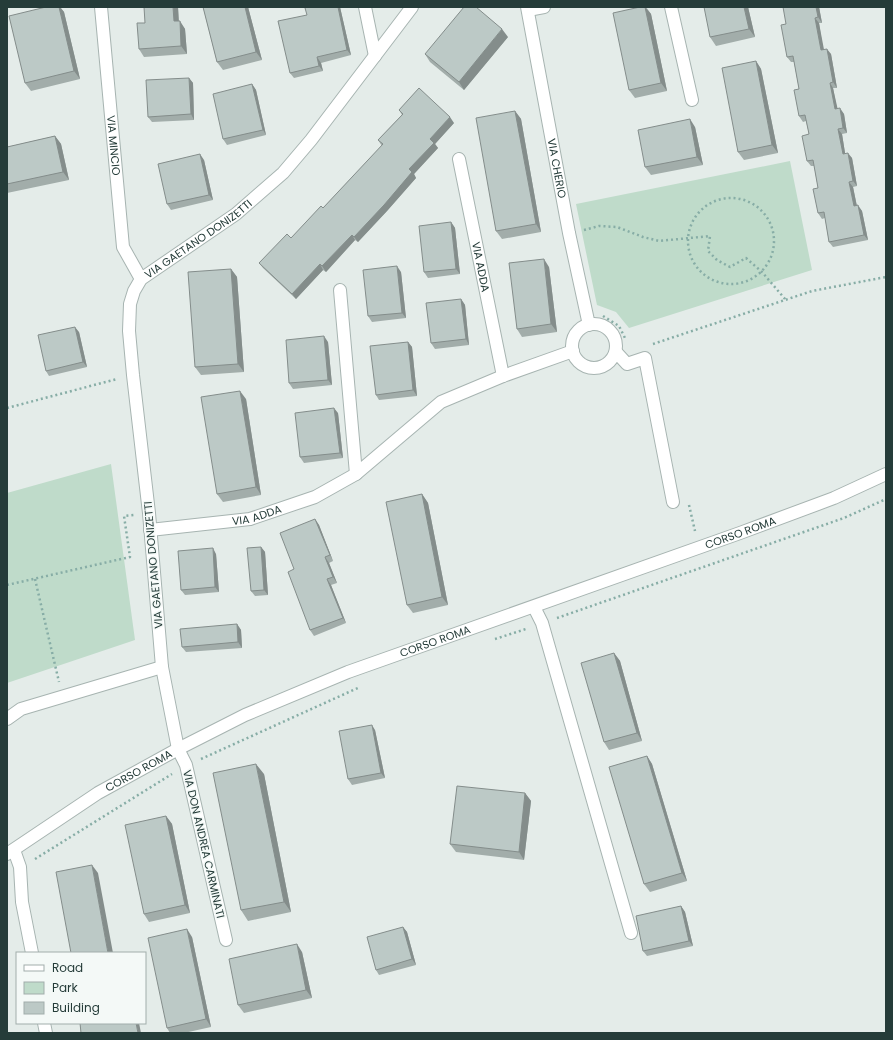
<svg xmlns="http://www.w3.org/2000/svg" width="893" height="1040" viewBox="0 0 893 1040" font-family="Poppins,sans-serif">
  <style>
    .green { fill: #bfdbca }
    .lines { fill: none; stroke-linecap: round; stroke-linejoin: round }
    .minor-casing { stroke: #a7b4b1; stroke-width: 14 }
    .path { stroke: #87ada6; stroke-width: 2.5; stroke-dasharray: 2 3; stroke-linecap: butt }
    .minor { stroke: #fff; stroke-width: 12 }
    .wall { fill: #a2adaa }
    .shaded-wall { fill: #848d8b }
    .building { fill: #bcc9c6; stroke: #848d8b }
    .labels { text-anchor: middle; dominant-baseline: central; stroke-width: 3; stroke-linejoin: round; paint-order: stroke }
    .street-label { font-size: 11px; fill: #253c39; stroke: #f4f9f7 }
  </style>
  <rect width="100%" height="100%" fill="#e4ece9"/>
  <path class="green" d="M790 161 812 270 629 328 616 312 597 305 576 204Z
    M111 464 135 640 7 683V493Z"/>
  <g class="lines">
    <g class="minor-casing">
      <g id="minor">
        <path id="s1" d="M101 7 123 247 141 279"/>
        <path d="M365 7 375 56"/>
        <path id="s2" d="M527 7 569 233 589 325"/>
        <path d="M671 7 692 100"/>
        <path d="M528 10 544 7"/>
        <path id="s3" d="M459 159 503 376"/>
        <path d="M340 290 356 474"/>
        <circle cx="594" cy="346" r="22"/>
        <path d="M616 352 627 364 645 358 673 502"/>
        <path id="s4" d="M150 530 250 519 315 497 356 474 441 402 503 376 573 351"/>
        <path d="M534 607 542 623 631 933"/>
        <path d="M7 719 21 709 162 667"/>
        <path d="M14 850 20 867 22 902 32 953"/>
        <path id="s5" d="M7 854 98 793 178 749 245 715 348 672 740 533 834 498 886 474"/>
        <path id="s6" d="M226 940 186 765 178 749 162 667 149 513 133 375 129 331 130 304 134 291 141 279 236 214 283 173 311 140 412 7"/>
        <path d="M44 1023 46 1033"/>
      </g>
    </g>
    <path class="path" d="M688 241a43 43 0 1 1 86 0a43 43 0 1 1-86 0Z
      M584 230 599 226 617 227 643 237 659 241 710 236 708 251 717 260 730 267 746 258 762 272 785 299
      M603 316 619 326 625 338
      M653 344 812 291 886 277
      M7 408 117 379
      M689 505 695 531
      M35 579 59 682
      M7 585 130 557 124 516 134 515
      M557 618 844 518 886 499
      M495 639 526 629
      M201 759 360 687
      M35 859 172 774"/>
    <use href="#minor" class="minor"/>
  </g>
  <path class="wall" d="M59 7H60L64 12 80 79 31 91 25 83Z
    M178 7 179 21 185 29 187 54 144 57 139 49 145 23Z
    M203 7H248L262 60 223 70 217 62Z
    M340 7 351 55 321 63 323 71 294 78 290 73Z
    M640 7H646L651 14 667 91 635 98 629 90Z
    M748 7 755 37 716 46 710 37Z
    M819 7 822 23H819L823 49 831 54 837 88H833L837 109 844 114 847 133 842 134 845 153 852 158 857 186 853 187 857 206 862 211 868 240 833 247 829 242 825 218 822 219 818 213V188L814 166H811L807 161 809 134 806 121 803 122 799 116V89L794 62H791L787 57 786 24Z
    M508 37 464 90 430 62 425 54Z
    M756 61 761 69 778 153 744 160 738 152Z
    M189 78 193 83 194 120 152 122 148 117Z
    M252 84 256 90 266 135 227 145 223 139Z
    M399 110 454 123 435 144 438 148 414 174 416 178 387 211 358 242 355 240 326 272 323 270 296 299 263 268 259 263 291 238 323 208 382 146 378 140 402 115Z
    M515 111 521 119 541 232 502 239 496 231Z
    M695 127 703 165 651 175 645 167Z
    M55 136 61 144 69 180 7 193V147Z
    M204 160 213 200 171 210 167 204Z
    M451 222 455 228 460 274 428 278 424 272Z
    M549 267 557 332 522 337 517 329Z
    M231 269 237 277 244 372 201 375 195 367Z
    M401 272 406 318 372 322 368 316Z
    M461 299 465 305 469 345 435 349 431 343Z
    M79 332 87 367 49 376 46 371Z
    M328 342 332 385 293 389 289 383Z
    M408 342 412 347 417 396 379 400 376 395Z
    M246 399 261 495 223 502 217 494Z
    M338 413 343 458 304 463 300 457Z
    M422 494 428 503 448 605 413 613 407 605Z
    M315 519 319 525 333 561 329 563 337 583 331 585 346 623 314 636 310 630Z
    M261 547 265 552 268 595 255 596 251 591Z
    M216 554 219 592 185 595 181 590Z
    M237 624 241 630 242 648 186 652 182 647Z
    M614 653 620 661 642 741 609 750 604 742Z
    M375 730 385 778 352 785 348 779Z
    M647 756 652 764 687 881 650 892 644 884Z
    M264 774 291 912 248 921 241 910Z
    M525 793 531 801 524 860 456 852 450 844Z
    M166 816 172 824 190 913 149 922 144 914Z
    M681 906 685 912 693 946 647 956 643 951Z
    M403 927 407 932 416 965 379 975 376 970Z
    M192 937 211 1027 184 1033H170L167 1028Z
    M302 952 312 998 244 1013 238 1005Z"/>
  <path class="shaded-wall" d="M59 7H60L64 12 80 79 74 71Z
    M173 7H178L179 29 174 21Z
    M245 7H248L262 60 256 52Z
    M338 7H340L351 55 347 50Z
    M645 7 651 14 667 91 661 83Z
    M744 7H748L755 37 749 29Z
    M816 7H819L822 23 818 17Z
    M815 18 819 23 825 55 821 50Z
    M180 21 185 29 187 54 181 46Z
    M502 29 508 37 464 90 459 82Z
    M827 49 831 54 837 88 833 82Z
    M317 57 321 63 323 71 319 66Z
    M756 61 761 69 778 153 772 145Z
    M189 78 193 83 194 120 191 114Z
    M830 83 833 88 839 115 835 109Z
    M252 84 256 90 266 135 263 130Z
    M840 108 844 114 847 133 843 128Z
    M515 111 521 119 541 232 536 224Z
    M450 117 454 123 435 144 438 148 414 174 416 178 387 211 358 242 354 237 409 169 430 139Z
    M690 119 695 127 703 165 697 157Z
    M838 129 842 134 846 159 843 154Z
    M55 136 61 144 69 180 63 172Z
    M848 153 852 158 857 186 853 181Z
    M200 154 204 160 213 200 209 195Z
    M849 182 853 187 858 212 854 206Z
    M858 205 862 211 868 240 864 235Z
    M451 222 455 228 460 274 456 269Z
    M352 235 355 240 326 272 322 266Z
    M544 259 549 267 557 332 551 324Z
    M320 264 323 270 296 299 292 294Z
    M397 266 401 272 406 318 402 313Z
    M231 269 237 277 244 372 238 364Z
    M461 299 465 305 469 345 466 339Z
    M75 327 79 332 87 367 83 362Z
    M324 336 328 342 332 385 328 380Z
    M408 342 412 347 417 396 413 390Z
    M240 391 246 399 261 495 256 487Z
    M334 408 338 413 343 458 340 453Z
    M422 494 428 503 448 605 442 597Z
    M315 519 319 525 333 561 330 555Z
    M261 547 265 552 268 595 264 590Z
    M213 548 216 554 219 592 215 587Z
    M325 557 329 563 337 583 333 577Z
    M327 579 331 585 346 623 343 618Z
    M237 624 241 630 242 648 238 642Z
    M614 653 620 661 642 741 637 733Z
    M372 725 375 730 385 778 381 773Z
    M647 756 652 764 687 881 682 873Z
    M256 764 264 774 291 912 284 902Z
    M525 793 531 801 524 860 519 852Z
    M166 816 172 824 190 913 185 905Z
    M92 865 98 873 113 953H108Z
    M681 906 685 912 693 946 689 941Z
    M403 927 407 932 416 965 412 959Z
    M187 929 192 937 211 1027 206 1019Z
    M297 944 302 952 312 998 306 990Z
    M136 1023H139L141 1033H138Z"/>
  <path class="building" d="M46 7H59L74 71 25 83 9 16Z
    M144 7H173L174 21H180L181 46 139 49 137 23H145Z
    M203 7H245L256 52 217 62Z
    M308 7H338L347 50 317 57 319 66 290 73 278 21 307 15 305 8Z
    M464 7H476L502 29 459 82 425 54Z
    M640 7H645L661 83 629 90 613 13Z
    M704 7H744L749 29 710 37Z
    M783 7H816L818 17 815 18 821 50 827 49 833 82 830 83 835 109 840 108 843 128 838 129 843 154 848 153 853 181 849 182 854 206 858 205 864 235 829 242 824 212 818 213 813 189 818 188 813 160 807 161 802 136 809 134 805 115 799 116 794 90 799 89 793 56 787 57 781 25 786 24Z
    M756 61 772 145 738 152 722 68Z
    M189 78 191 114 148 117 146 80Z
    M252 84 263 130 223 139 213 94Z
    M419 88 450 117 430 139 434 143 409 169 412 172 384 205 354 237 352 235 322 266 320 264 292 294 259 263 287 234 291 238 321 206 323 208 383 144 378 140 403 114 399 110Z
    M515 111 536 224 496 231 476 118Z
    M690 119 697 157 645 167 638 130Z
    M55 136 63 172 7 184V147Z
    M200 154 209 195 167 204 158 164Z
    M451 222 456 269 424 272 419 226Z
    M544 259 551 324 517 329 509 263Z
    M397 266 402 313 368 316 363 270Z
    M231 269 238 364 195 367 188 272Z
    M461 299 466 339 431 343 426 303Z
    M75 327 83 362 46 371 38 335Z
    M324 336 328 380 289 383 286 340Z
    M408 342 413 390 376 395 370 346Z
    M240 391 256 487 217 494 201 397Z
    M334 408 340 453 300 457 295 413Z
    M422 494 442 597 407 605 386 502Z
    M315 519 330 555 325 557 333 577 327 579 343 618 310 630 288 572 294 569 280 533Z
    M261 547 264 590 251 591 247 548Z
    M213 548 215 587 181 590 178 551Z
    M237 624 238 642 182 647 180 629Z
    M614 653 637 733 604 742 581 663Z
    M372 725 381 773 348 779 339 731Z
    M647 756 682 873 644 884 609 767Z
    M256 764 284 902 241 910 213 773Z
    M457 786 525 793 519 852 450 844Z
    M166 816 185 905 144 914 125 825Z
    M92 865 108 953H71L56 872Z
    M681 906 689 941 643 951 636 916Z
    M403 927 412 959 376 970 367 937Z
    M187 929 206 1019 167 1028 148 938Z
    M297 944 306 990 238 1005 229 959Z
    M80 1023H136L138 1033H81Z"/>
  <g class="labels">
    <g class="street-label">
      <text stroke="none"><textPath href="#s1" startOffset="139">VIA MINCIO</textPath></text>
      <text stroke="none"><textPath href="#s2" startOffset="164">VIA CHERIO</textPath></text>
      <text stroke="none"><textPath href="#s6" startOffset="743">VIA GAETANO DONIZETTI</textPath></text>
      <text stroke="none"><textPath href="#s3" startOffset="110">VIA ADDA</textPath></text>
      <text stroke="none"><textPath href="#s4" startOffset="108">VIA ADDA</textPath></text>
      <text stroke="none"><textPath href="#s5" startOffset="804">CORSO ROMA</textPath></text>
      <text transform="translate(153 565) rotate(-95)">VIA GAETANO DONIZETTI</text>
      <text stroke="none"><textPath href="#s5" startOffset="480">CORSO ROMA</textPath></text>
      <text stroke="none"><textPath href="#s5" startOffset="156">CORSO ROMA</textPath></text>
      <text transform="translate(204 844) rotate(77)">VIA DON ANDREA CARMINATI</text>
    </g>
  </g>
  <rect width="893" height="1040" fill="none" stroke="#253c39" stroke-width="16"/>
  <rect x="16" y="952" width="130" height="72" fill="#f4f9f7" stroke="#a1adab"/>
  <rect x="24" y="965" width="20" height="6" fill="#ffffff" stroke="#a1adab"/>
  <text x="52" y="972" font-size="12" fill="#253c39">Road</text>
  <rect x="24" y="982" width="20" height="12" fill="#bfdbca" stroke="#a1adab"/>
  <text x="52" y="992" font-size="12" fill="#253c39">Park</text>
  <rect x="24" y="1002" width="20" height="12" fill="#bcc9c6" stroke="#a1adab"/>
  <text x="52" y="1012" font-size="12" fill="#253c39">Building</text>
</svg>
